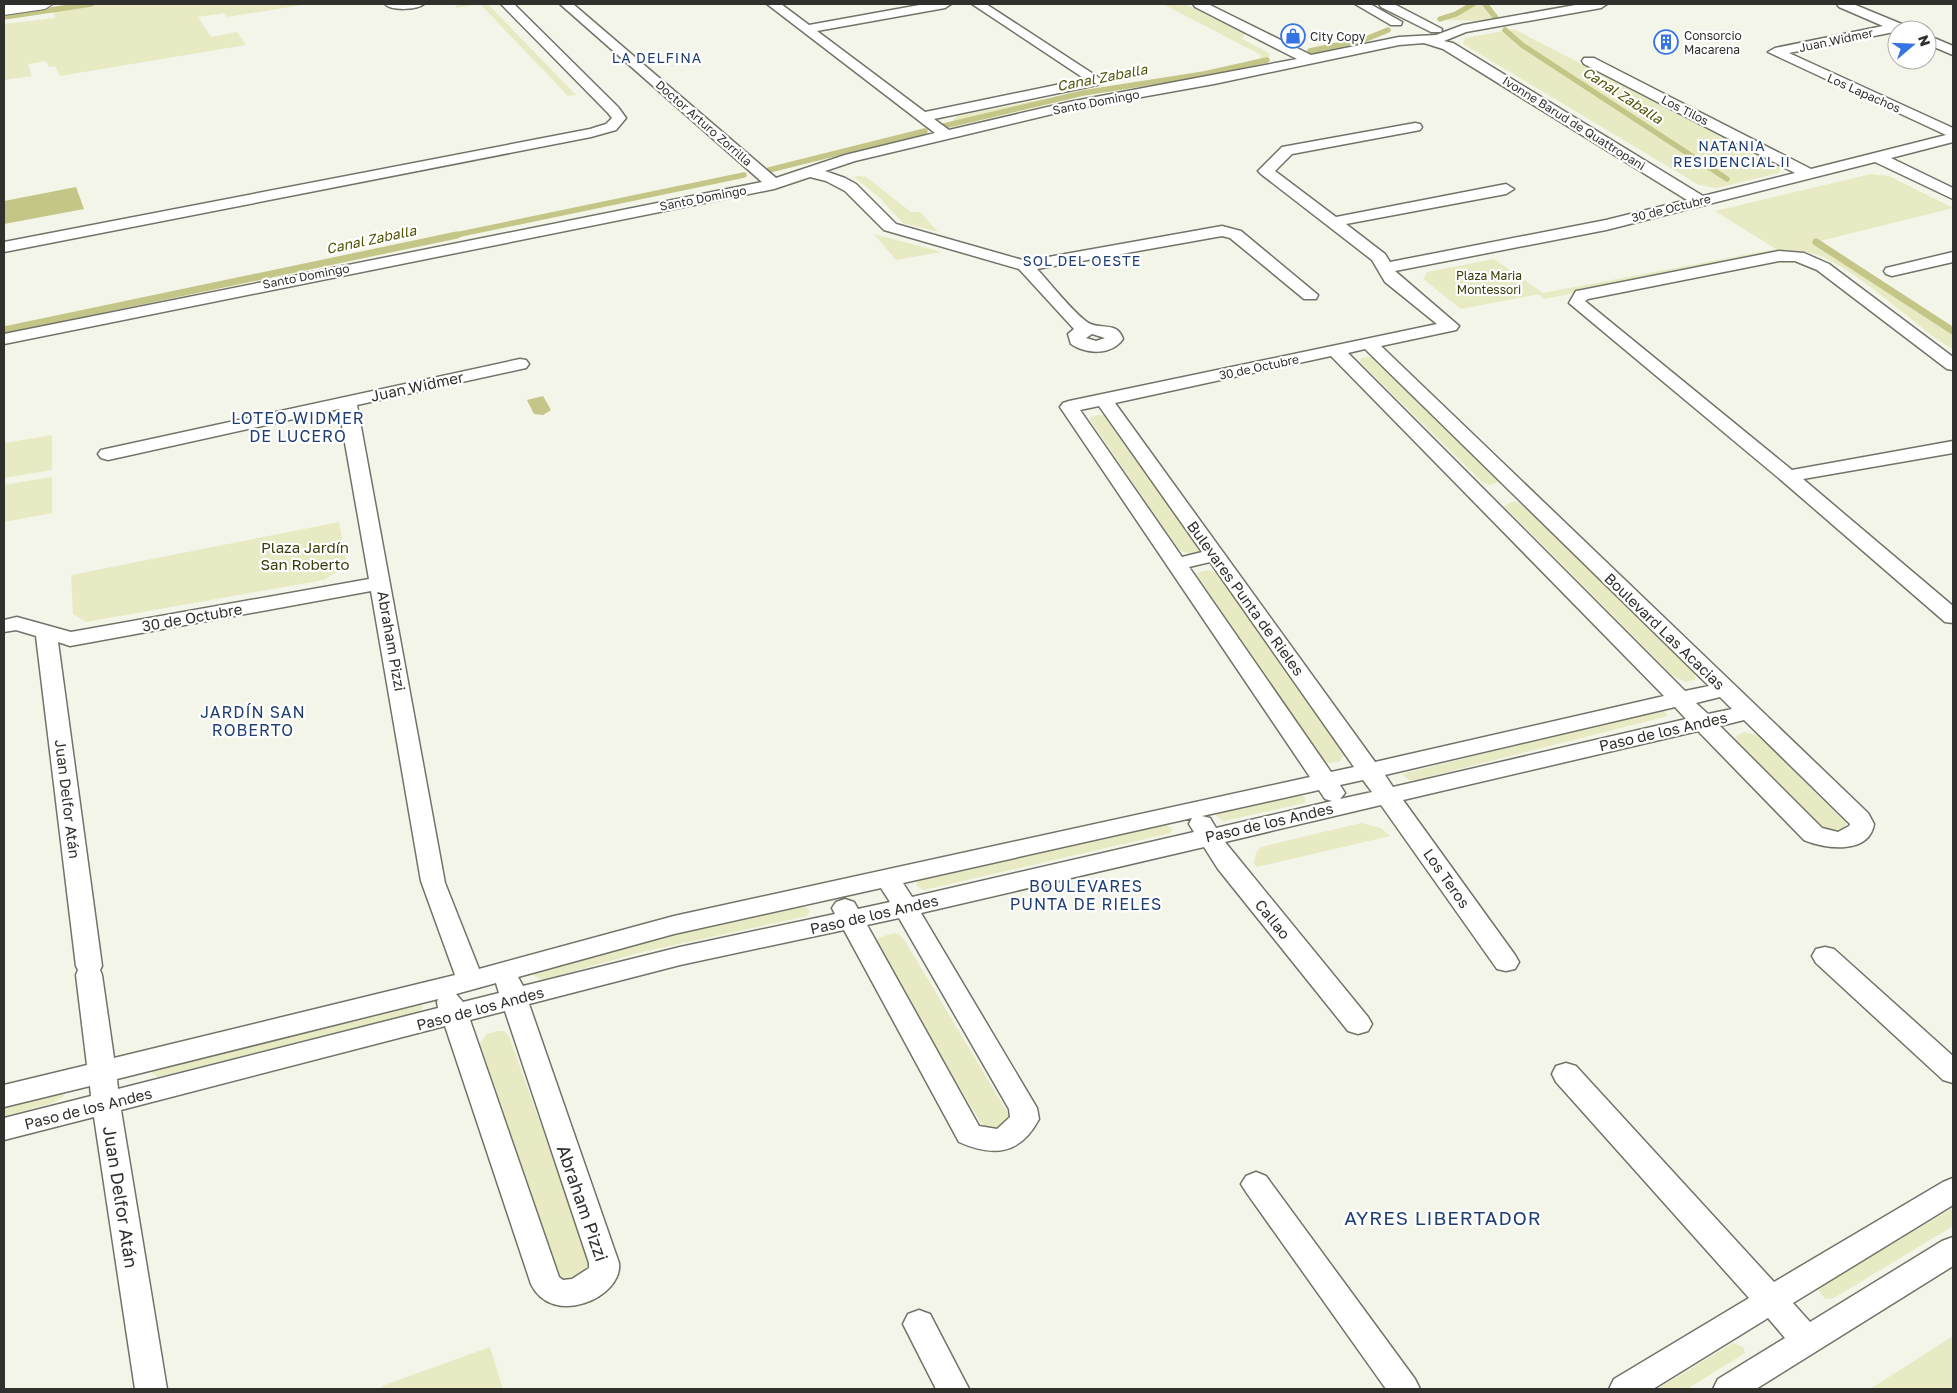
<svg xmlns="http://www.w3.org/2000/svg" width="1957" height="1393" viewBox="0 0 1957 1393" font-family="'Golos Text',sans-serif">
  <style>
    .green { fill: #e7eac3 }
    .water { fill: #c3c686 }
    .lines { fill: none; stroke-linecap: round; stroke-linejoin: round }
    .stream-far1 { stroke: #c3c686; stroke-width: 5.5 }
    .stream { stroke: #c3c686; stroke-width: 7 }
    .minor-casing { stroke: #727368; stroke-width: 3 }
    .secondary-casing { stroke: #727368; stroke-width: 2 }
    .minor { fill: #fff; fill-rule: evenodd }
    .secondary { fill: #fff; fill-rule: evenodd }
    .labels { text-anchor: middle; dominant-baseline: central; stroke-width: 4.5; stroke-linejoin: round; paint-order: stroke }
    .far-poi-label { font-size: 12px; fill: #30312c; stroke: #fff; text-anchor: start }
    .far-street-label { font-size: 12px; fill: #30312c; stroke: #fff }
    .far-park-label { font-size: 12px; fill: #3b3c0a; stroke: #fff }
    .far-neighbourhood-label { font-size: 14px; letter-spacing: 1px; fill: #1f3e74; stroke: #fff }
    .far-water-label { font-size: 14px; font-style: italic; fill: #545507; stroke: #fff }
    .street-label { font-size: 15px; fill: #30312c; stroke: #fff }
    .park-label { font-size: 15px; fill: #3b3c0a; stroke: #fff }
    .neighbourhood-label { font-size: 16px; letter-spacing: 1px; fill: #1f3e74; stroke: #fff }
    .near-street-label { font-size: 18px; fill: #30312c; stroke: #fff }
    .near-neighbourhood-label { font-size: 19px; letter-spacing: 1px; fill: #1f3e74; stroke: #fff }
  </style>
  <rect width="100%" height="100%" fill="#f4f5e9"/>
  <path class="green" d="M96 4H308L227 17 224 13 198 17 211 37 237 32 246 45 60 76 55 66 49 67 46 61 28 64 32 76 4 80V24L55 18 53 10Z
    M458 4H488L576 95 568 96 480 4 455 8Z
    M1163 4 1187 5 1245 34 1242 39 1269 53V57L1259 59 1261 55Z
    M1476 4H1483L1497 21 1441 20 1458 15Z
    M1514 29 1780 167 1779 173 1717 188 1699 185 1463 44 1465 38Z
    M1080 92 951 123 957 116Z
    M1871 174 1889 176 1953 208 1820 241 1953 327V349C1910 326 1838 245 1791 251L1544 299 1539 294 1461 309 1423 279 1427 272 1494 259 1543 293 1776 249 1715 211Z
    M859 176 866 177 911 212H920L938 232 903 223 880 198 854 177Z
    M874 234 942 252 896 260Z
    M1369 357 1378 358 1500 479 1498 482 1490 485 1482 482 1360 362 1361 358Z
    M1097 415H1106L1200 549 1198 552 1190 554 1179 550 1090 420 1091 417Z
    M52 435V470L4 478V443Z
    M52 477V513L4 522V485Z
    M1514 501 1523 504 1695 673V680L1685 682 1672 675 1504 506Z
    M339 522 347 566 324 580 86 622 73 614 71 575Z
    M1209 570 1217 573 1344 754 1339 762 1326 763 1321 760 1196 577 1199 572Z
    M1657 710 1664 711 1668 716 1416 780H1409L1402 774Z
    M1744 732 1757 735 1846 823 1845 829 1834 832 1824 828 1737 740 1736 736Z
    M1296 795 1303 796 1306 800 1304 803 1224 821 1216 816 1217 813Z
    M1361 823 1381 828 1390 836 1257 867 1254 863 1256 853 1261 847Z
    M1165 824 1172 829 1171 833 924 890 917 886V882L920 880Z
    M804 906 810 911 807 916 642 952 542 980 534 976V972L632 944Z
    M894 933 900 935 905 941 1009 1115 1010 1118 1003 1126 989 1129 980 1122 877 948 876 941 878 938Z
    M420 1003 423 1008 417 1014 158 1077 152 1073 153 1069Z
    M498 1031H504L509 1036 590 1263C589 1276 578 1277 567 1281L557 1275 480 1043 487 1034Z
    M52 1091H62L64 1096 53 1103 4 1116V1103Z
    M1953 1208V1226L1834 1298 1825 1299 1818 1289 1820 1286Z
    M1953 1336V1389H1870Z
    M1733 1343 1743 1347 1745 1353 1687 1389H1657Z
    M490 1347 503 1389H383L382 1386Z"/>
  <path class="water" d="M76 187 84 209 4 224V201Z
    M543 396 551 410 543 415 534 414 527 400Z"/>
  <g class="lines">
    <path class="stream-far1" d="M1485 4 1496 18
      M4 17 91 4
      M1440 19 1456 14 1473 4
      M1505 30 1522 45 1727 179
      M1310 51 1366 39 1388 30
      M944 126 1083 93 1204 74 1267 60
      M769 170 925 131
      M451 236 744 175"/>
    <path class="stream" d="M1816 242 1953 331
      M4 330 457 235"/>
    <g class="minor-casing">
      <path id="minor" d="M385 4H424C418 10 390 11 385 4Z
        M501 4H514L618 107 626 118 616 130 591 137 4 252V242L590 129 606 124 612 118 608 113Z
        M560 4H573L776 178 845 155 935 133 767 4H781L809 25 925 4H951L945 8 817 31 925 112 1085 79 972 4H986L1104 81 1097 85 934 119 949 130 1069 102 1297 59 1195 7 1193 4H1208L1311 55 1399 37 1436 35 1463 25 1581 4H1607L1601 8 1466 32 1444 41 1453 43 1703 196 1795 173 1584 64 1582 61 1584 58H1594L1811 169 1946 135 1768 52 1775 48 1883 26 1839 7 1837 4H1853L1904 25V30L1789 53 1953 128V142L1891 158 1953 188V199L1875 162 1606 230 1395 271 1459 326 1456 330 1381 346 1868 813 1874 824C1869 855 1825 849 1804 840L1698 731 1403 800 1515 955 1519 962 1515 969 1506 971 1497 969 1381 805 1225 842 1368 1017 1372 1024 1368 1031 1358 1034 1348 1031 1218 869 1204 847 921 913 1037 1108 1039 1119C1020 1155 993 1157 959 1142L844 930 680 965 529 1004 619 1263C623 1298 552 1328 531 1284L445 1026 121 1110 167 1389H135L94 1117 4 1140V1118L91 1096 90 1086 4 1107V1085L87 1065 76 975 78 970 76 966 36 636 16 630 4 632V620L17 617 71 632 369 579 339 409 108 460 101 458 98 454 101 450 520 359 526 360 529 364 526 368 357 405 445 883 479 969 674 916 1310 777 1060 407 1063 403 1069 401 1437 324 1385 282 1372 260 1261 174 1258 171 1282 147 1415 123 1420 124 1422 127 1420 130 1415 131 1292 154 1275 171 1336 217 1506 184 1514 189 1506 194 1346 224 1385 254 1390 262 1606 220 1687 200 1443 49 1424 43 1399 45 1214 84 1069 110 855 161 825 171 845 178 856 184 896 224 1026 261 1222 226 1241 231 1318 295 1316 299H1304L1230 238 1222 236 1037 269C1051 284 1071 310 1087 322 1099 331 1117 320 1123 339 1111 356 1086 354 1071 344L1068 334 1074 329 1019 269 884 230 845 191 826 181 810 177 774 189 4 344V334L762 182ZM1092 334 1105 338 1096 341 1086 338ZM1365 349 1709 686 1685 691 1348 353ZM1331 356 1664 696 1375 762 1115 403ZM1099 406 1202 552 1182 557 1080 410ZM1210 562 1354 767 1331 772 1189 567ZM371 591 421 881 455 975 114 1058 102 975 100 970 102 966 58 642 70 646ZM1720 697 1732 709 1708 714 1696 703ZM1675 707 1686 719 1393 787 1385 775ZM1744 720 1850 824 1849 826 1838 832 1822 828 1720 726ZM1363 780 1372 792 1340 799 1345 793 1340 785ZM1319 790 1325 799 1332 801 1216 828 1210 818 1202 816ZM1192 818 1189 824 1194 832 912 897 903 883ZM881 888 890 902 858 909 854 902 845 899 836 902 832 908 835 914 680 947 523 986 518 977 674 934ZM899 918 1009 1109 1010 1117 997 1129 979 1126 867 925ZM496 983 499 993 463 1002 456 994ZM438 999 437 1002 438 1008 118 1089 117 1079ZM505 1011 589 1263V1268L572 1279 563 1280 559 1277 470 1020Z
        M1355 4H1370L1402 22 1401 25H1391Z
        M1379 4H1394L1442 29 1441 32H1431L1381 7Z
        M1927 35 1953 46V55L1927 44Z
        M1779 251 1804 253 1829 264 1953 357V370L1947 369 1817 270 1795 261H1779L1588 299 1585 301 1792 470 1953 441V453L1803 479 1953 606V623L1945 622 1781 480 1569 303 1576 291 1582 290Z
        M1953 252V262L1892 276 1886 274 1884 271 1886 268Z
        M1825 947 1834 949 1953 1056V1083L1943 1080 1816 963 1812 956 1816 949Z
        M1566 1063 1576 1066 1774 1282 1943 1182 1953 1178V1205L1793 1303 1810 1322 1942 1241 1953 1237V1266L1756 1389H1713L1718 1379 1785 1338 1768 1318 1653 1389H1609L1614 1379 1749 1298 1556 1082 1552 1074 1556 1066Z
        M1256 1172 1266 1176 1415 1379 1420 1389H1386L1246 1192 1241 1184 1246 1176Z
        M919 1310 930 1314 969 1389H936L903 1324 908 1314Z"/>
    </g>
    <g class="secondary-casing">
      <path id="secondary" d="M15 4H53L45 9 4 15V5Z"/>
    </g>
    <use href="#minor" class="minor"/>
    <use href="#secondary" class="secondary"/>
  </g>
  <defs>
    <g id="shop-ring" transform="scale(1.25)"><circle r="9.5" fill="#fff" stroke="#3574e2" stroke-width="1.5"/><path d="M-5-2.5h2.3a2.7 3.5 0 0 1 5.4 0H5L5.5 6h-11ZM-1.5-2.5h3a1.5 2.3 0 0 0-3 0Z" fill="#3574e2"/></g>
    <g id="building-ring" transform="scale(1.25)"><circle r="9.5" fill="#fff" stroke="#3574e2" stroke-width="1.5"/><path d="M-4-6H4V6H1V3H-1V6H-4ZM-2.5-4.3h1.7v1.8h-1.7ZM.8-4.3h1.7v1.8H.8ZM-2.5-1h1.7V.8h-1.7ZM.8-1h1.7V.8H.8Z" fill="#3574e2"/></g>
  </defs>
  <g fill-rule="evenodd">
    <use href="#shop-ring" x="1293" y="36"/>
    <use href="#building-ring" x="1666" y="42"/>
  </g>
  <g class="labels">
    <g class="far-poi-label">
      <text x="1684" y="35">Consorcio<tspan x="1684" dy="14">Macarena</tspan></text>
      <text x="1310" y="36">City Copy</text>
    </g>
    <g class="far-street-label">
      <text transform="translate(1836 40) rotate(-12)">Juan Widmer</text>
      <text transform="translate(1864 93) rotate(24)">Los Lapachos</text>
      <text transform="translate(1096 102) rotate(-11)">Santo Domingo</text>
      <text transform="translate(1685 110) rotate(27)">Los Tilos</text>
      <text transform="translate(704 123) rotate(41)">Doctor Arturo Zorrilla</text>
      <text transform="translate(1574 123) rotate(32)">Ivonne Barud de Quattropani</text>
      <text transform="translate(703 198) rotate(-11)">Santo Domingo</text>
      <text transform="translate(1671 208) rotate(-14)">30 de Octubre</text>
      <text transform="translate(306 276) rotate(-11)">Santo Domingo</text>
      <text transform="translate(1259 367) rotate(-12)">30 de Octubre</text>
    </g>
    <g class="far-park-label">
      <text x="1489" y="275">Plaza Maria<tspan x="1489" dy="14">Montessori</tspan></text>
    </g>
    <g class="far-neighbourhood-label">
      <text x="657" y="57">LA DELFINA</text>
      <text x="1732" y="145">NATANIA<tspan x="1732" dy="16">RESIDENCIAL II</tspan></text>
      <text x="1082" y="260">SOL DEL OESTE</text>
    </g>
    <g class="far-water-label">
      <text transform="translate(1102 77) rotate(-11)">Canal Zaballa</text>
      <text transform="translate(1623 95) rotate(33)">Canal Zaballa</text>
      <text transform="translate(371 239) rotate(-12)">Canal Zaballa</text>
    </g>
    <g class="street-label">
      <text transform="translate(417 386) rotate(-12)">Juan Widmer</text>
      <text transform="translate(1246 598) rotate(54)">Bulevares Punta de Rieles</text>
      <text transform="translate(192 617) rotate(-10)">30 de Octubre</text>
      <text transform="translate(1665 631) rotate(44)">Boulevard Las Acacias</text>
      <text transform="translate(392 641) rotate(80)">Abraham Pizzi</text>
      <text transform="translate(1663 731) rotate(-13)">Paso de los Andes</text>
      <text transform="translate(68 799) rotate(83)">Juan Delfor Atán</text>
      <text transform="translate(1269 822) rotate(-13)">Paso de los Andes</text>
      <text transform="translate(1447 878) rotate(55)">Los Teros</text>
      <text transform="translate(874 914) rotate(-13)">Paso de los Andes</text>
      <text transform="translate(1273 919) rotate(51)">Callao</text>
      <text transform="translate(480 1008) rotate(-15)">Paso de los Andes</text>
      <text transform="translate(88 1108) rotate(-14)">Paso de los Andes</text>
    </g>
    <g class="park-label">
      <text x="305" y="547">Plaza Jardín<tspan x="305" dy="17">San Roberto</tspan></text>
    </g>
    <g class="neighbourhood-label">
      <text x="298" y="418">LOTEO WIDMER<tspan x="298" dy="18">DE LUCERO</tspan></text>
      <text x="253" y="712">JARDÍN SAN<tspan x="253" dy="18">ROBERTO</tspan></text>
      <text x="1086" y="886">BOULEVARES<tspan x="1086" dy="18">PUNTA DE RIELES</tspan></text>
    </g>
    <g class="near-street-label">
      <text transform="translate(121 1197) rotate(81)">Juan Delfor Atán</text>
      <text transform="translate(583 1203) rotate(71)">Abraham Pizzi</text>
    </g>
    <g class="near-neighbourhood-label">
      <text x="1443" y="1217">AYRES LIBERTADOR</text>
    </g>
  </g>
  <rect width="1957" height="1393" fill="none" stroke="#30312c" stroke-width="10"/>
  <g transform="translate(1912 45) rotate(71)"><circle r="24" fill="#ffffff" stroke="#acadab"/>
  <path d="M0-4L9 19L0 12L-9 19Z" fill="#3574e2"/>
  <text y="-8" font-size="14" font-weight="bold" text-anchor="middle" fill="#30312c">N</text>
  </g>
</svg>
